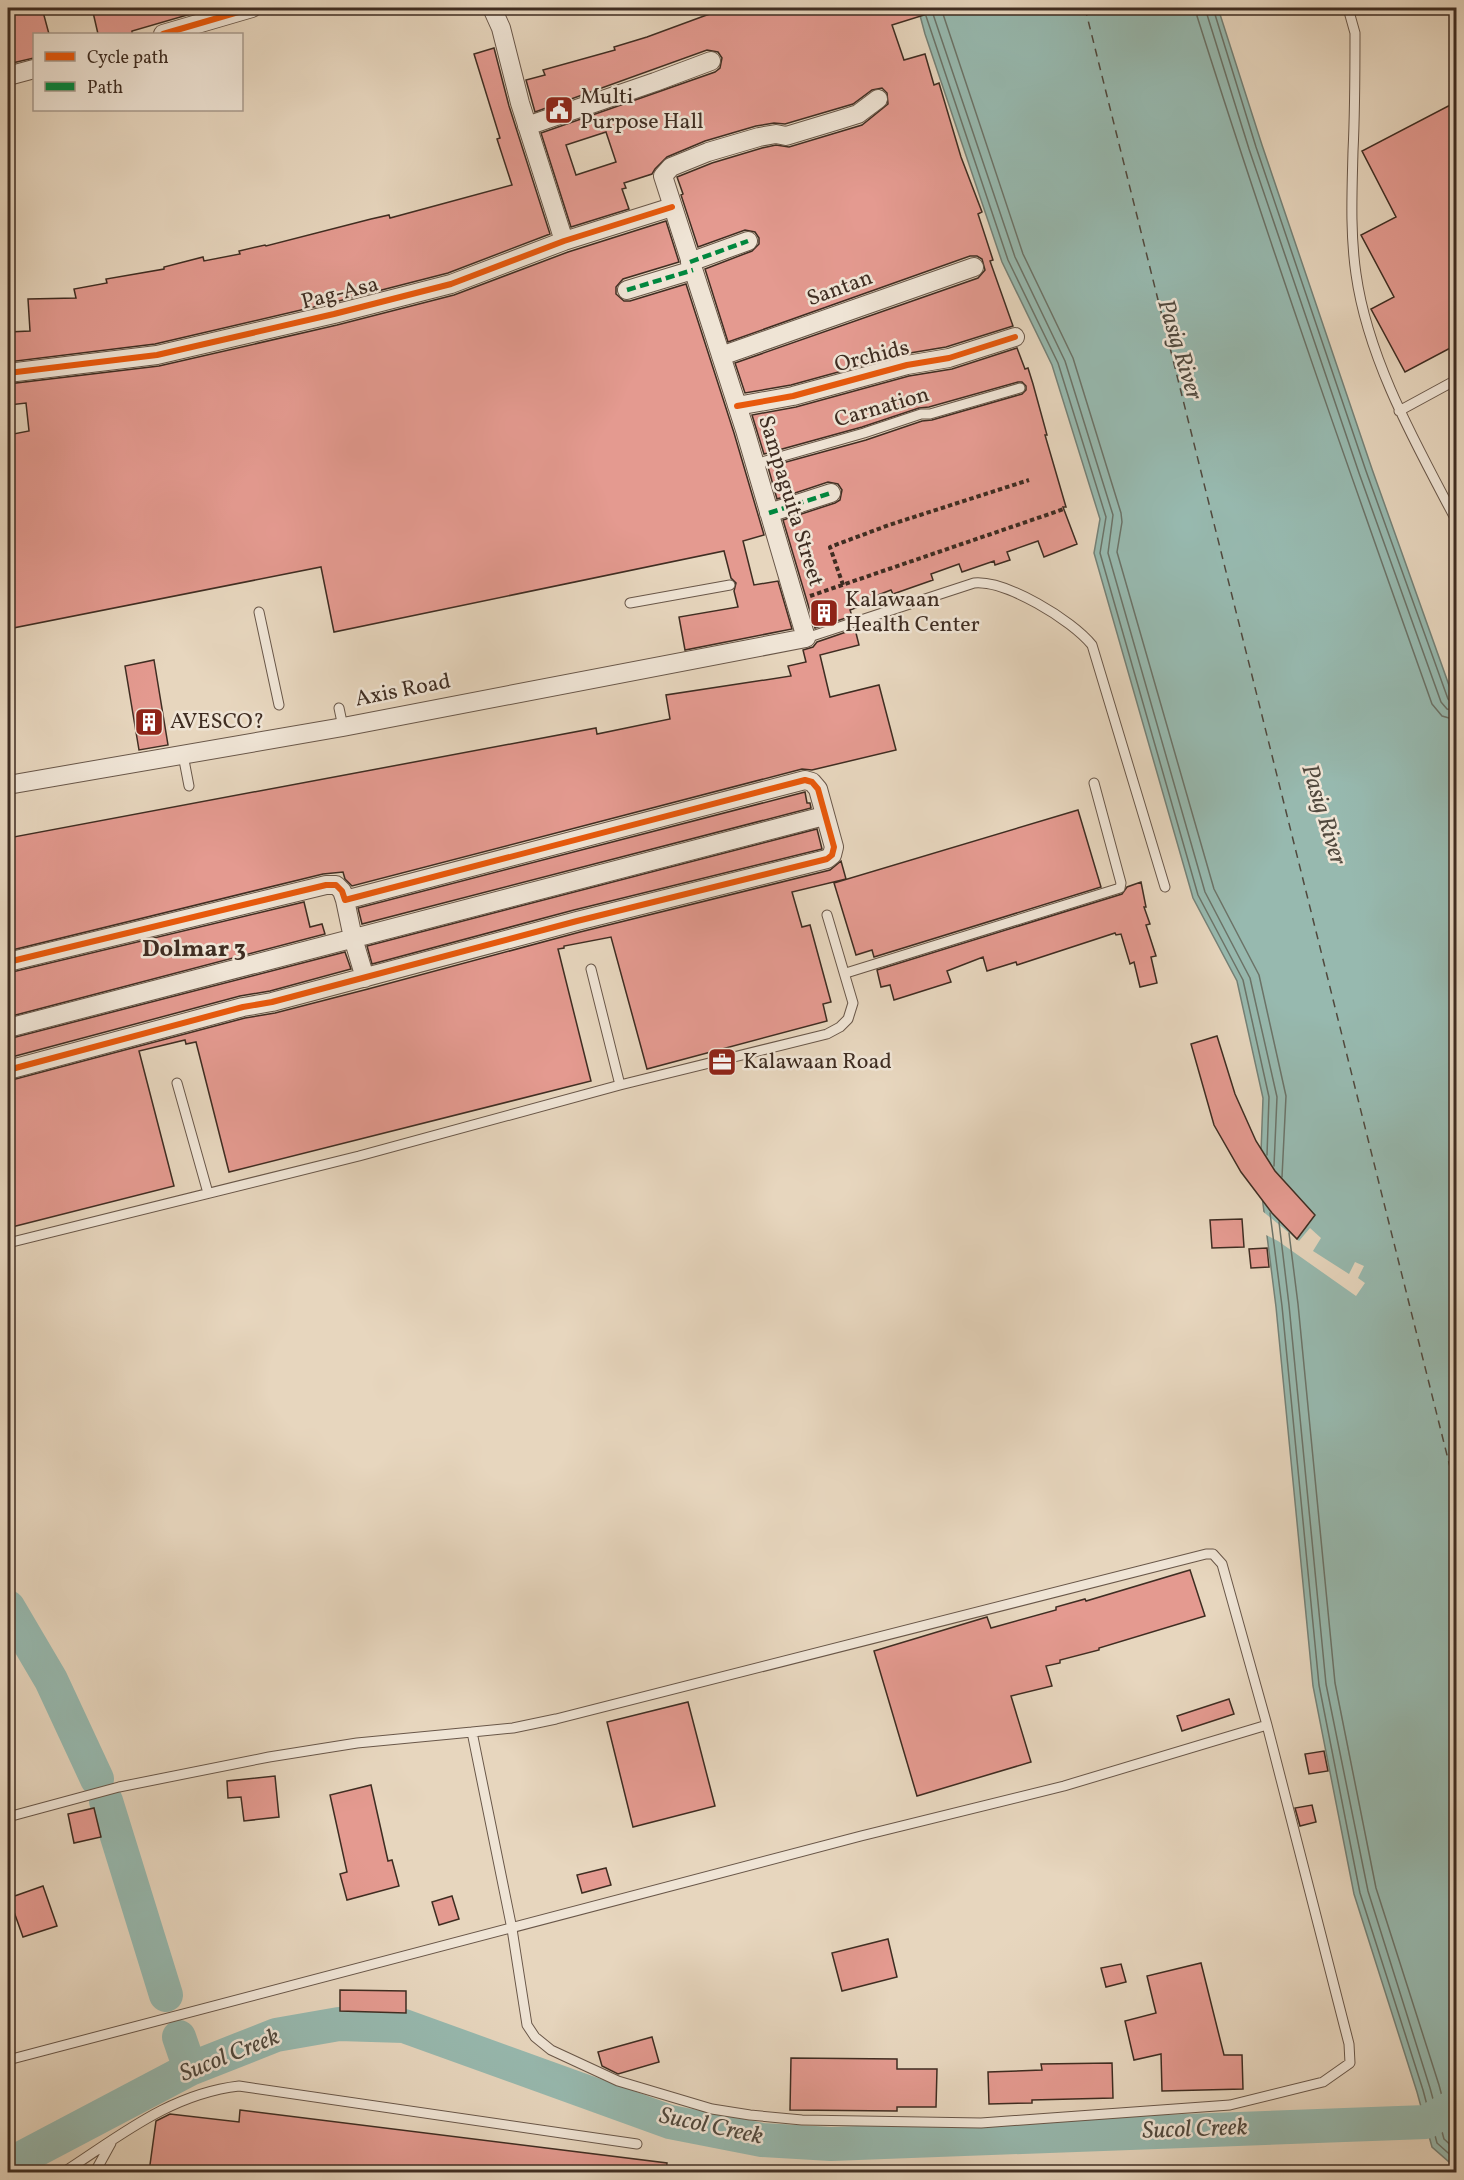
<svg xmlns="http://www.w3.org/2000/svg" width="1464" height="2180" viewBox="0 0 1464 2180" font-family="Vollkorn,serif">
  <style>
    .water { fill: #97b9af; stroke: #748177; stroke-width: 1.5 }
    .pier { fill: #e7d6be }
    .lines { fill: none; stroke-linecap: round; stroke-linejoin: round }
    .shore { stroke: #6b7368; stroke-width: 1.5 }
    .river { stroke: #97b9af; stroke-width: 34 }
    .ferry { stroke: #51493e; stroke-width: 1.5; stroke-dasharray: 8 6; stroke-linecap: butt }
    .building { fill: #e49a90; stroke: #3f2d22; stroke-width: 1.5; fill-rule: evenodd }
    .lane-casing { stroke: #695749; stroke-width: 11 }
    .street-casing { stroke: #695749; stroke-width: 20 }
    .path { stroke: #3f2d22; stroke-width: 4; stroke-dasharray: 4.5 3; stroke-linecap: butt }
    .lane { stroke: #efe4d5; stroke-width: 9 }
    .street { stroke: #efe4d5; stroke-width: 18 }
    .quiet { stroke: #00873e; stroke-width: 4.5; stroke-dasharray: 9 4.5; stroke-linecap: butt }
    .cycleway-casing { stroke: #efe4d5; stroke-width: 10 }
    .cycleway { stroke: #e8590c; stroke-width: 6 }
    .labels { text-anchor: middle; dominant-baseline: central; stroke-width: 5; stroke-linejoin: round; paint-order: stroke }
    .poi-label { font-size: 22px; fill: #3f2d22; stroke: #efe4d5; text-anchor: start }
    .street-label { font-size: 22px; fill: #3f2d22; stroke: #efe4d5 }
    .water-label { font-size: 24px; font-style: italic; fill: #51493e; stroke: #efe4d5 }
    .neighbourhood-label { font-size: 24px; font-weight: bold; fill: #3f2d22; stroke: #efe4d5 }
  </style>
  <rect width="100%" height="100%" fill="#e7d6be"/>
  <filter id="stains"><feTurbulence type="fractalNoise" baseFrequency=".00333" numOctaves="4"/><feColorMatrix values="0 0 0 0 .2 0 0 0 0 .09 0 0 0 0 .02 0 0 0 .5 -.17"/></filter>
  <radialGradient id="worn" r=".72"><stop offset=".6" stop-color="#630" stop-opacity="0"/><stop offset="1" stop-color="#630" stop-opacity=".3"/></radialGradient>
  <path class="water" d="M918 8H1218L1262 145 1372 469 1456 705V2168L1432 2147 1417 2092 1354 1894 1313 1686 1276 1307 1260 1180 1263 1098 1237 981 1193 898 1094 553 1100 519 1052 365 1002 262 925 34Z"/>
  <path class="pier" d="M1261 1210 1299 1241 1310 1228 1321 1238 1313 1251 1349 1274 1355 1262 1364 1266 1358 1278 1365 1283 1356 1296 1278 1241 1264 1234Z"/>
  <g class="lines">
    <path class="shore" d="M941 8 1023 254 1073 358 1121 513 1122 522 1117 552 1214 889 1259 975 1286 1096 1282 1177
      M1196 8 1197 16C1270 247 1351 476 1432 704L1442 716 1456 720
      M1205 8 1249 149 1359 473 1441 702 1447 709 1456 711
      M1213 8 1256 147 1366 471 1448 699 1452 703H1456
      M933 14 1015 257 1065 361 1113 515 1108 553 1205 892 1250 978 1277 1097 1274 1166
      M926 16 1008 260 1058 363 1106 517 1100 553 1198 895 1243 980 1269 1097 1267 1155
      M1270 1213 1282 1306 1319 1685 1360 1893 1423 2090 1437 2143 1456 2160
      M1279 1222 1289 1305 1326 1684 1368 1891 1430 2088 1444 2139 1456 2150
      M1289 1233 1298 1304 1335 1683 1376 1888 1439 2085 1452 2134 1456 2138"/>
    <path class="river" d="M8 1607 51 1680 97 1779
      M106 1801 166 1995
      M179 2037 190 2069
      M8 2165 190 2069 276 2035 339 2024 404 2026 670 2122 762 2140 831 2144 1426 2122 1456 2105"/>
    <path class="ferry" d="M1085 8 1456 1491"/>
  </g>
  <path class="building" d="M8 8H42L49 34H34V58L8 64Z
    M92 8H208V9L132 31V34H98Z
    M718 8H937V11L892 25 904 60 925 54 934 85 939 83 961 157 982 212 978 214 993 260 990 261 1013 326 946 347 904 354 791 385 745 393 735 363 978 278 985 270 982 259 977 256H970L728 342 705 269 752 251 759 244V238L755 232 745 230 698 247 681 195 683 194 677 177 712 163 762 148 776 145 789 147 862 125 888 104 887 93 882 88 872 90 853 104 785 124 774 123 756 126 705 141 667 157 655 169 652 174 624 183 626 188 622 189 629 209 571 227 541 133 715 72 720 68 722 58 718 52 707 50 535 112 526 80 545 75 543 70 615 50 614 47 647 37 704 16 719 11ZM606 132 616 162 576 175 566 145Z
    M494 48 509 106 550 234 448 273 331 303 155 344 8 362V332L30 331 28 299 76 298 74 289 107 283 106 279 164 269V267L203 257 204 261 240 254 239 251 265 245 266 246 371 219 389 215 390 218 512 185 497 139 500 138 474 54Z
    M1456 102V345L1405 372 1371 309 1394 297 1361 235 1396 217 1362 151Z
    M666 221 679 262 623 279 616 287V294L624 301H630L686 284 734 433 764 535 743 541 754 585 778 581 792 629 685 650 679 617 738 607 734 591 736 583 731 578 724 551 334 632 321 567 8 629V435L29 431 26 403 9 405 8 384 159 366 337 325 454 295 568 252Z
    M1017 348 1025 369 1028 368 1033 384 1047 435H1045L1066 507H1063L1077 544 1044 557 1038 541 1007 552 1010 560 995 565 994 561 962 572 959 564 931 574 933 580 893 594 891 590 865 600 866 604 850 610 852 616 815 628 783 520 835 503 840 500 842 490 838 484 828 482 777 499 768 467 866 440 922 421 932 420 1022 394 1026 390V386L1022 382H1018L929 407 919 408 862 427 764 454 752 415 796 407 909 376 952 369Z
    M855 629 859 645 820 655 830 697 879 685 896 750 812 770 802 769 352 886 345 879 343 872 323 874 8 951V838L596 728 597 734 670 719 666 695 791 676 788 666 806 662 803 650 813 647 817 642Z
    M154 660 168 745 139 750 125 666Z
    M805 792 807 803H810L811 808 362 924 358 908Z
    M1078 810 1101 887 874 957 872 950 856 955 834 883Z
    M817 829 822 849 574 910 372 964 367 946Z
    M841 861 846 879 792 892 802 927 810 925 831 1002 823 1004 827 1021 647 1069 611 937 564 946V948L558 949 591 1081 229 1172 196 1042 186 1044 185 1040 139 1051 174 1186 8 1228V1081L245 1018 275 1013 368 989 580 932 830 870Z
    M1141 882 1146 907H1144L1150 924 1146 925 1156 956 1151 957 1157 983 1140 987 1134 962 1130 964 1121 934 1116 935 1115 933 1017 965 1016 962 987 971 983 957 947 971 951 982 894 1000 890 985 881 987 877 970 1122 894 1127 887Z
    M304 902 310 927 322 924 325 934 8 1017V973Z
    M345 952 351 969 270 991 240 996 8 1058V1039Z
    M1217 1036 1235 1094 1256 1141 1275 1171 1315 1215 1297 1239 1272 1213 1241 1172 1214 1125 1191 1044Z
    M1242 1219 1244 1247 1212 1248 1210 1220Z
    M1267 1248 1269 1267 1251 1268 1249 1249Z
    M1190 1570 1205 1616 1099 1648V1650L1060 1660V1663L1046 1666 1052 1686 1011 1696 1031 1762 917 1796 874 1651 987 1617 991 1628 1056 1610V1607L1085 1599 1086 1601Z
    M1229 1699 1234 1714 1182 1731 1177 1716Z
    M688 1702 715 1806 633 1827 607 1722Z
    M1324 1751 1328 1771 1309 1774 1305 1754Z
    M275 1776 279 1817 244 1821 241 1797 228 1798 227 1781Z
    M371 1785 388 1861 392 1860 399 1886 347 1900 340 1874 347 1872 330 1795Z
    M1312 1805 1316 1822 1300 1826 1295 1808Z
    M94 1808 101 1837 74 1843 68 1814Z
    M606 1868 611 1885 582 1893 577 1875Z
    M43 1886 57 1926 23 1937 9 1898Z
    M452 1896 459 1919 439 1925 432 1902Z
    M888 1939 897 1977 842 1991 832 1953Z
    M1201 1963 1224 2055H1242L1243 2089 1162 2091 1161 2054 1134 2060 1125 2021 1156 2013 1147 1976Z
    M1121 1964 1126 1982 1106 1987 1101 1968Z
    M340 1990 406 1991V2013L340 2011Z
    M652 2037 659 2062 618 2074 602 2066 598 2052Z
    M791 2058 897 2059V2069H937L936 2107H897V2111L790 2110Z
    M1112 2063 1113 2098 1032 2100V2103L989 2104 988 2072 1042 2070 1041 2064Z
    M240 2110 667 2163 666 2172H149L156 2121 170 2114 239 2122Z"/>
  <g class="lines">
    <g class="lane-casing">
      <path id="lane" d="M1348 8 1355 33C1355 72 1355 112 1353 151 1352 192 1350 233 1356 274 1368 360 1416 444 1456 520
        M1399 411 1456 380
        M755 464 864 433 921 414H930L1020 388
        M630 603 730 585
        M259 612 279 705
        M806 638 974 583C1006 580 1072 620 1092 645L1165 887
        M339 708 343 727
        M183 755 189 786
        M591 969 620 1085
        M846 973 1120 888 1121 883 1094 783
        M177 1083 208 1193
        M8 1243 359 1156 620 1085 827 1034 840 1027 848 1019 853 1003 827 915
        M8 1817 119 1787 269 1757 357 1743 472 1732 512 1929 527 2025 535 2037 551 2050 618 2081 712 2109 750 2115 802 2120 981 2123 1230 2105 1323 2082 1350 2063 1349 2044 1267 1725 1222 1564 1213 1554H1206L556 1719 513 1728 472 1732
        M8 2060 861 1836 1064 1786 1267 1725
        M64 2172C120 2136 170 2094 239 2086L637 2144
        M95 2172 111 2143"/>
    </g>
    <g class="street-casing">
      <path id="street" d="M492 8 501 28 520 103 564 241
        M163 34 252 8
        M8 76 34 69
        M527 126 655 82 711 61
        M690 262 748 241
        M627 290 693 270
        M721 356 974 267
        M8 373 157 355 334 314 451 284 564 241 672 207
        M737 406 793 396 907 365 949 358 1015 337
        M769 513 831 493
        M8 785 343 727 806 638 745 430 663 176 671 167 708 152 759 137 776 134 786 136 839 120 858 114 878 99
        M345 900 353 938 365 978
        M8 962 326 885H336L342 891 345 900 805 780 812 782 818 789 834 847 832 855 827 859 577 921 272 1002 243 1007 8 1070
        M8 1028 824 816"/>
    </g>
    <path class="path" d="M843 585 830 547 889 525 1029 480
      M810 596 1064 509"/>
    <use href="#lane" class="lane"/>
    <use href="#street" class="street"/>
    <path class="quiet" d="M690 262 748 241
      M627 290 693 270
      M769 513 831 493"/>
    <g class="cycleway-casing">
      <path id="cycleway" d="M163 34 252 8
        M8 373 157 355 334 314 451 284 564 241 672 207
        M737 406 793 396 907 365 949 358 1015 337
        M8 962 326 885H336L342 891 345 900 805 780 812 782 818 789 834 847 832 855 827 859 577 921 272 1002 243 1007 8 1070"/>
    </g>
    <use href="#cycleway" class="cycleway"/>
  </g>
  <defs>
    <g id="civic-square" transform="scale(1.5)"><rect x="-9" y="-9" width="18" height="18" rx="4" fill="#8f2418" stroke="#efe4d5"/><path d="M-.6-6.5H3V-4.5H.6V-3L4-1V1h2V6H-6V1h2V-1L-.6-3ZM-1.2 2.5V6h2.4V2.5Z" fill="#fff"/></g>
    <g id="building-square" transform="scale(1.5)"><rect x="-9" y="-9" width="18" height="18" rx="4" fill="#8f2418" stroke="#efe4d5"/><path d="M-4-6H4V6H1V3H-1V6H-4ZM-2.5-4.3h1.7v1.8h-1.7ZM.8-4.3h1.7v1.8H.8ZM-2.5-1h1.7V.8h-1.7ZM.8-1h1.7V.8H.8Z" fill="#fff"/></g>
    <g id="office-square" transform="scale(1.5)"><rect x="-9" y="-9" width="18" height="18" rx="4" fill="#8f2418" stroke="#efe4d5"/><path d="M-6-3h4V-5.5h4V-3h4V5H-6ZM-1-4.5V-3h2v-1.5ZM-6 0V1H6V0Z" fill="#fff"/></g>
  </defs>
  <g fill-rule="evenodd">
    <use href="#civic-square" x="559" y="110"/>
    <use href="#building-square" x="824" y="613"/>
    <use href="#building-square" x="149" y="722"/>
    <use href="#office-square" x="722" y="1062"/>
  </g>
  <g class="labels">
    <g class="poi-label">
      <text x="580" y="97">Multi<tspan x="580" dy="25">Purpose Hall</tspan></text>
      <text x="845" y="600">Kalawaan<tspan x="845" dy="25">Health Center</tspan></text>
      <text x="170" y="722">AVESCO?</text>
      <text x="743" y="1062">Kalawaan Road</text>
    </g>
    <g class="street-label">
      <text transform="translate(840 289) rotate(-20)">Santan</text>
      <text transform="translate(340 294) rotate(-14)">Pag-Asa</text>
      <text transform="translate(872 357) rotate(-14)">Orchids</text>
      <text transform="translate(882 408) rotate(-16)">Carnation</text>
      <text transform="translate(790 501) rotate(73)">Sampaguita Street</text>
      <text transform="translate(403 691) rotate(-11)">Axis Road</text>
    </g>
    <g class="water-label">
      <text transform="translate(1179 350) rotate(73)">Pasig River</text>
      <text transform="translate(1323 815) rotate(73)">Pasig River</text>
      <text transform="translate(230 2056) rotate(-22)">Sucol Creek</text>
      <text transform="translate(711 2127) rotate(12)">Sucol Creek</text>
      <text transform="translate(1195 2130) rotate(-2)">Sucol Creek</text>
    </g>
    <g class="neighbourhood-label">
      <text x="194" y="950">Dolmar 3</text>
    </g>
  </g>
  <rect width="1464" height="2180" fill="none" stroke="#e7d6be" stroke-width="30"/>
  <rect x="9" y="9" width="1446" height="2162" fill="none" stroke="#3f2d22" stroke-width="3"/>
  <rect x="15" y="15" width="1434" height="2150" fill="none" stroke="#3f2d22" stroke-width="1.5"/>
  <rect x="33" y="33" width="210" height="78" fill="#efe4d5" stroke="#a99b8d" stroke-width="1.5"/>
  <rect x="45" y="52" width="30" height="9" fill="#e8590c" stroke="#a99b8d" stroke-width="1.5"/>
  <text x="87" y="63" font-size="18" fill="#3f2d22">Cycle path</text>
  <rect x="45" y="82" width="30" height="9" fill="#00873e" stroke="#a99b8d" stroke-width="1.5"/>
  <text x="87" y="93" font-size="18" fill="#3f2d22">Path</text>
  <rect width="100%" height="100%" filter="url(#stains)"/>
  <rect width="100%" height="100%" fill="url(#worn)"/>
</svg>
